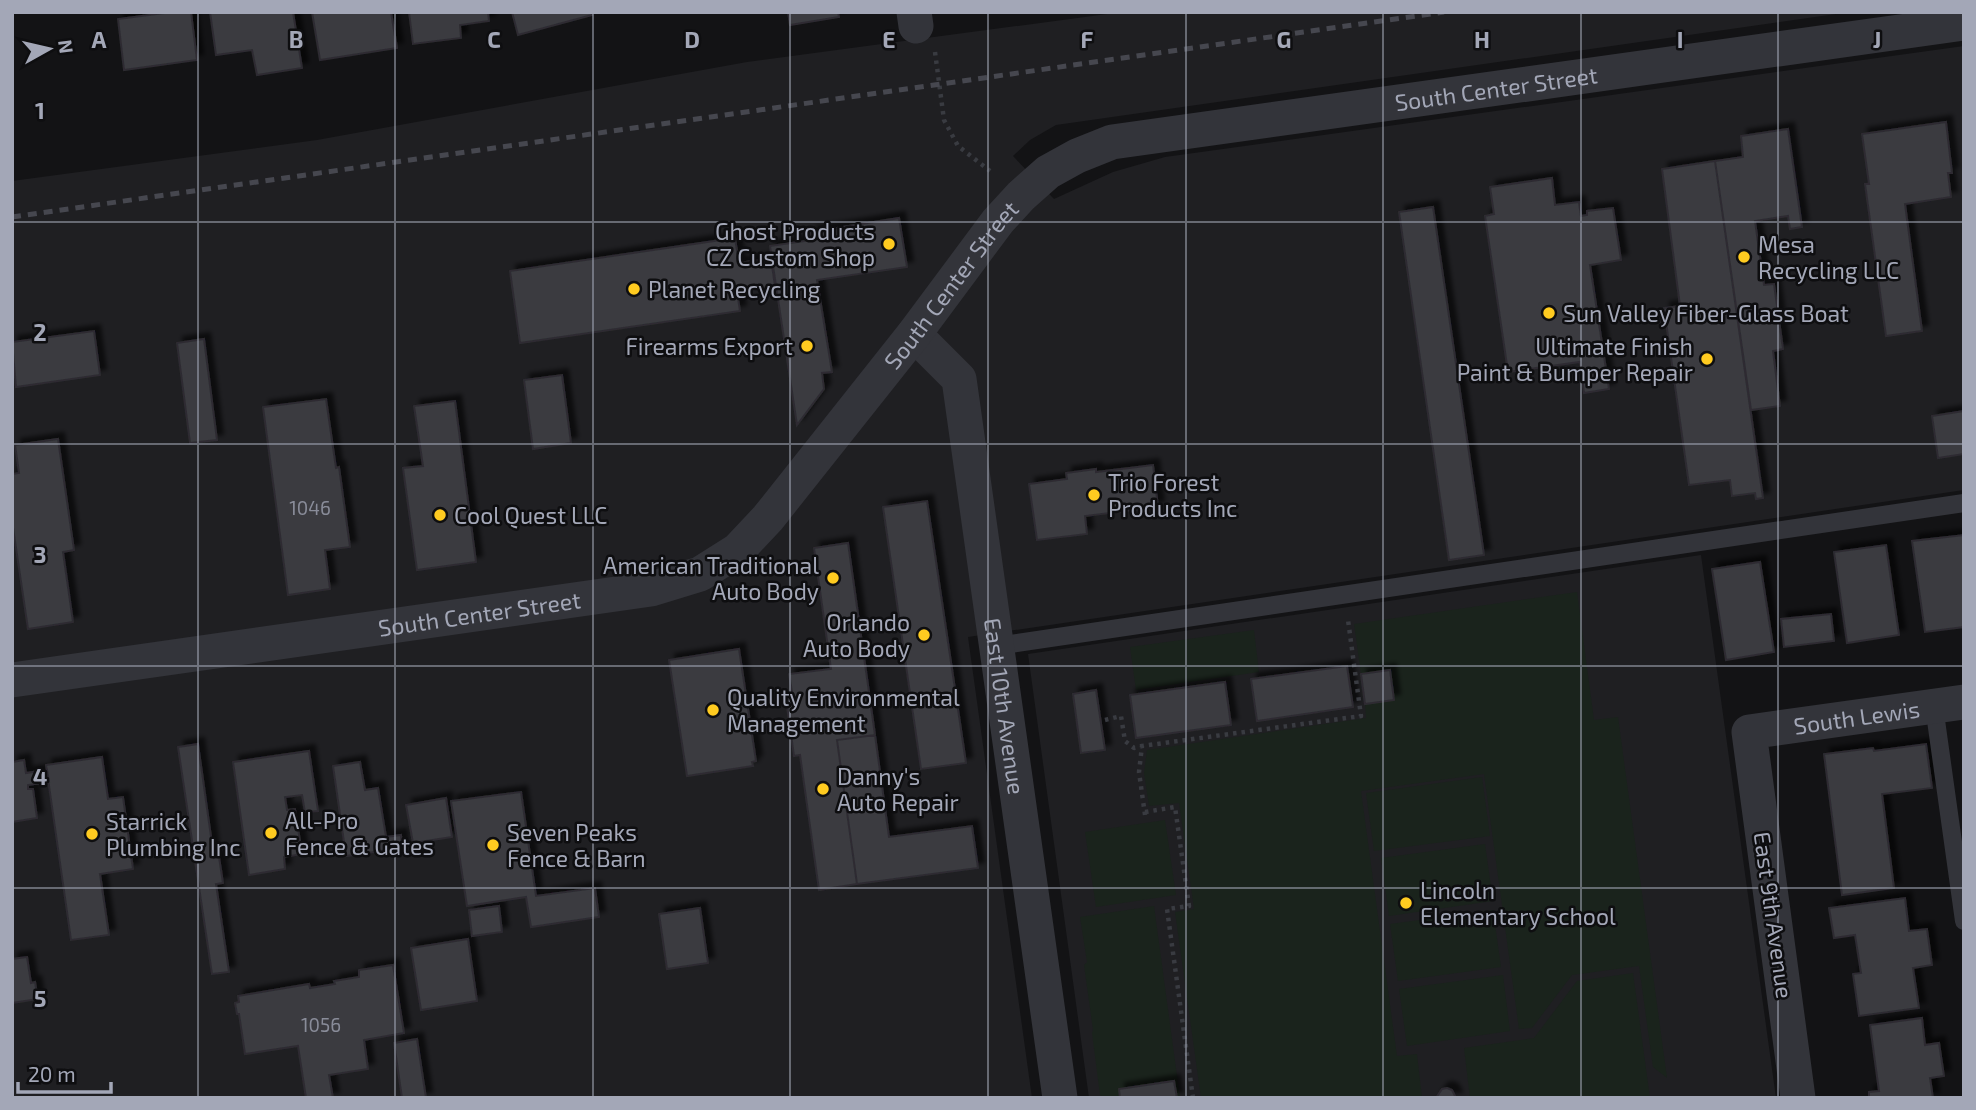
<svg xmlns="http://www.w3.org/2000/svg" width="1976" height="1110" viewBox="0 0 1976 1110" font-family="'Exo 2',sans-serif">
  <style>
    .built { fill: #1f1f22 }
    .green { fill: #1a231c }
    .building { fill: #3a3b40; stroke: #2d2c31; stroke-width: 2; filter: url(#shadow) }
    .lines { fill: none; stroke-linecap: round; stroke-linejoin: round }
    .path { stroke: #393b41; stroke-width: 4.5; stroke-dasharray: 3.5 5; stroke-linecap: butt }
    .service { stroke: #33343a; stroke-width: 18 }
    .minor { stroke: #33343a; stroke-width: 35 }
    .rail { stroke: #46474f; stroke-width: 5; stroke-dasharray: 9 7; stroke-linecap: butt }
    .grid { fill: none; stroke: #a3a7b7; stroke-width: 2; stroke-opacity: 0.55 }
    .poi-dot { fill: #ffcb20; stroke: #0e0e10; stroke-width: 2.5 }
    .labels { text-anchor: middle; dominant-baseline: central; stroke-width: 5; stroke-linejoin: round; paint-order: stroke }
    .number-label { font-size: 19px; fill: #898c99 }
    .street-label { font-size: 23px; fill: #a3a7b7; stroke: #0e0e10 }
    .poi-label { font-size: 23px; fill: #a3a7b7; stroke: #0e0e10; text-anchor: start }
    .grid-label { font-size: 23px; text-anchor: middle; font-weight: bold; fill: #a3a7b7; stroke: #0e0e10; stroke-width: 5; stroke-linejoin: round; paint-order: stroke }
  </style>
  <defs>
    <filter id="shadow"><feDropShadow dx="6" dy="-6" stdDeviation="2" flood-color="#0009"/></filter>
  </defs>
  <rect width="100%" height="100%" fill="#131315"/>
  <path class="built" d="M1122 12H1850L1056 125 1030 140 1013 156 1054 199 1113 172 1165 157 1964 46V490L968 637 1032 1098H12V181L317 140 747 62Z
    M1701 555 1776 1098H1089L1028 654Z"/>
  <path class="green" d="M1577 592 1594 720 1618 717 1667 1078 1653 1067 1639 966 1572 975 1532 1028 1519 1029 1484 774 1361 791 1397 1056 1417 1054 1422 1098H1201L1175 912 1194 909 1179 803 1149 806 1144 773 1147 750 1366 718 1365 704 1393 700 1390 671 1361 674 1354 624Z
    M1254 630 1259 672 1136 690 1130 647Z
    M1482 777 1490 836 1374 851 1366 793Z
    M1165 820 1176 895 1096 907 1085 832Z
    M1485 844 1493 901 1389 916 1381 858Z
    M1154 906 1180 1098H1104L1100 1095 1092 1033 1093 1030 1084 965 1087 962 1080 917Z
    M1493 910 1501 967 1398 981 1390 924Z
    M1633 973 1650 1098H1470L1464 1048 1534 1038 1577 981Z
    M1503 975 1510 1031 1407 1046 1399 989Z"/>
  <path class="building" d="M172 12H191L197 60 124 70 118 19Z
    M210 12H293L302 68 257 75 252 50 216 55Z
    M312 12H391L397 48 320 60Z
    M409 12H488L489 21 460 25 461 38 413 44Z
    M512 12H591L592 15 518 35Z
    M788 12H838L839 17 790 25Z
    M1946 122 1952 173H1948L1951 197 1905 204 1922 331 1886 336 1865 184H1869L1862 134Z
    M1788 129 1802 227 1790 229 1788 216 1755 221 1764 285 1774 284 1783 349 1773 351 1780 406 1751 410 1715 161 1743 157 1741 136Z
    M1715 161 1763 498 1756 499 1755 493 1732 496 1730 480 1689 485 1664 308 1680 306 1662 169Z
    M1552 178 1555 205 1579 202 1581 216 1587 215V211L1613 208 1621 260 1590 265 1609 389 1584 393 1580 362 1508 372 1485 216 1494 214 1490 187Z
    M1433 207 1484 555 1449 560 1399 212Z
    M899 218 907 267 817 280 832 372 822 373 824 389 797 425 770 246 812 240 811 232Z
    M735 238 739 263 771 258 775 286 737 292 740 311 520 343 510 271Z
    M94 331 100 375 16 387 12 342Z
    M204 339 217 440 190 443 177 343Z
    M562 375 571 443 533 449 524 380Z
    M326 399 336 468 339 467 350 547 325 550 330 589 288 595 263 407Z
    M455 401 476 562 417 570 403 468 423 466 414 406Z
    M1964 411V454L1938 458 1932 416Z
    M58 439 74 550 63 552 73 622 28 629 12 521V474L19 473 15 445Z
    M1153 465 1158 507 1085 516 1087 534 1037 540 1029 484 1067 479 1066 473 1096 469V472Z
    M927 501 966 763 921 769 883 507Z
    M1964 535V627L1925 632 1912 541Z
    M848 543 875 735 837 740 857 884 819 890 800 755 794 756 786 699 793 698 789 674 831 669 814 548Z
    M1886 545 1899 635 1847 643 1834 552Z
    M1760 562 1774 652 1726 660 1712 569Z
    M1831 614 1834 641 1784 647 1781 619Z
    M739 649 756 761 752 762 753 766 687 776 669 660Z
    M1347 666 1353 707 1257 721 1251 679Z
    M1390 670 1394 700 1365 704 1361 674Z
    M1225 682 1231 725 1136 738 1130 695Z
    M1096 690 1105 750 1081 753 1073 694Z
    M875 735 889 837 972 826 978 868 857 884 837 740Z
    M198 744 214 858 219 857 223 883 216 884 229 972 212 974 178 747Z
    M1926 744 1932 788 1882 794 1894 888 1842 895 1824 754 1873 748 1874 751Z
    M309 751 318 811 305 812 302 795 285 797 287 810 295 809 302 854 284 857 285 869 249 875 233 762Z
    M102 757 108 799 123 797 133 869 100 874 109 935 71 940 46 765Z
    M24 760 26 773 47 770 49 782 28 785V789H33L37 818 12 822V762Z
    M360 762 365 790 378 788 386 837 401 835 402 848 346 856 333 766Z
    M521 792 536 896 595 888 599 917 531 927 526 897 467 906 451 801Z
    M446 798 452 837 413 843 406 805Z
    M1905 898 1909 931 1927 929 1932 965 1913 968 1919 1008 1859 1016 1853 974 1861 973 1855 935 1834 938 1829 908Z
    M499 906 502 932 472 936 469 910Z
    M700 908 708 963 667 969 659 914Z
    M468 939 477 1001 421 1010 411 948Z
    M27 957 31 983 35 982 38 999 12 1003V959Z
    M393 965 404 1033 364 1040 368 1069 329 1075 333 1098H306L298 1046 245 1054 239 1014H237L235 1003 239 1002 238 996 309 984 310 988 335 984 334 981 359 977V970Z
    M1922 1018 1925 1045 1939 1043 1944 1076 1930 1078 1933 1098H1869V1092L1879 1091 1870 1025Z
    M417 1039 426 1098H402L394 1043Z
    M1174 1081 1177 1098H1120L1119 1089Z
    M1447 1088 1452 1090 1456 1098H1436L1442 1089Z"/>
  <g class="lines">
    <path class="path" d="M935 52 944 120 958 146 990 171
      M1105 720 1121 716 1125 741 1134 748 1142 746
      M1145 812 1175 807 1189 906 1167 909 1193 1098
      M1145 815 1139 772 1142 746 1361 716 1348 620H1351"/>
    <path class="service" d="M997 646 1964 503
      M1934 706 1964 921"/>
    <g class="minor">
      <path d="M914 12 916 26"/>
      <path id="s1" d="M914 334 959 379 1060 1098"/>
      <path id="s2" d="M12 680 651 589 700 574 738 550 768 518 914 334 998 221 1021 196 1048 172 1077 156 1112 142 1964 23"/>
      <path id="s3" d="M1798 1098 1749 732 1964 702"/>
    </g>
    <path class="rail" d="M12 217 1444 12"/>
  </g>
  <path class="grid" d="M198 12V1098M395 12V1098M593 12V1098M790 12V1098M988 12V1098M1186 12V1098M1383 12V1098M1581 12V1098M1778 12V1098M12 222H1964M12 444H1964M12 666H1964M12 888H1964"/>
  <g class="poi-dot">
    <circle cx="889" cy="244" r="7"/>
    <circle cx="1744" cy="257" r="7"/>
    <circle cx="634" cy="289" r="7"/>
    <circle cx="1549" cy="313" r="7"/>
    <circle cx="807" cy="346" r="7"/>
    <circle cx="1707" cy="359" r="7"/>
    <circle cx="1094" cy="495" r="7"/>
    <circle cx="440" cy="515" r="7"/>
    <circle cx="833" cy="578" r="7"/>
    <circle cx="924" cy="635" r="7"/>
    <circle cx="713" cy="710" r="7"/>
    <circle cx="823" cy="789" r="7"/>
    <circle cx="271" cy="833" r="7"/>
    <circle cx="92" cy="834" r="7"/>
    <circle cx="493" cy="845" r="7"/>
    <circle cx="1406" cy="903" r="7"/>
  </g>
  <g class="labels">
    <g class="number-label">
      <text x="310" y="507">1046</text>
      <text x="321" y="1024">1056</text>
    </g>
    <g class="street-label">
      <text stroke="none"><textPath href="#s2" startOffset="1690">South Center Street</textPath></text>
      <text stroke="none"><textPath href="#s2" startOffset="1082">South Center Street</textPath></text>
      <text stroke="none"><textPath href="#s2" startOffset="472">South Center Street</textPath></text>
      <text stroke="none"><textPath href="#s1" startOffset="394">East 10th Avenue</textPath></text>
      <text stroke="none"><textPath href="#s3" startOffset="478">South Lewis</textPath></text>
      <text transform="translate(1774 915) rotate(82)">East 9th Avenue</text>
    </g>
    <g class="poi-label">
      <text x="875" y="231" text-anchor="end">Ghost Products<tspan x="875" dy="26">CZ Custom Shop</tspan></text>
      <text x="1758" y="244">Mesa<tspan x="1758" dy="26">Recycling LLC</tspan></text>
      <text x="648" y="289">Planet Recycling</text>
      <text x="1563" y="313">Sun Valley Fiber-Glass Boat</text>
      <text x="793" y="346" text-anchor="end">Firearms Export</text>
      <text x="1693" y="346" text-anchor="end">Ultimate Finish<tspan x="1693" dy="26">Paint &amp; Bumper Repair</tspan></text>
      <text x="1108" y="482">Trio Forest<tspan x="1108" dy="26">Products Inc</tspan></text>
      <text x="454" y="515">Cool Quest LLC</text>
      <text x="819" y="565" text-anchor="end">American Traditional<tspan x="819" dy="26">Auto Body</tspan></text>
      <text x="910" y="622" text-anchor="end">Orlando<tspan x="910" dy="26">Auto Body</tspan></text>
      <text x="727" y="697">Quality Environmental<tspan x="727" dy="26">Management</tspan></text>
      <text x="837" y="776">Danny's<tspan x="837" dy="26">Auto Repair</tspan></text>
      <text x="285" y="820">All-Pro<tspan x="285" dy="26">Fence &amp; Gates</tspan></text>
      <text x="106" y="821">Starrick<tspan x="106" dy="26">Plumbing Inc</tspan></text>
      <text x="507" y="832">Seven Peaks<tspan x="507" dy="26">Fence &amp; Barn</tspan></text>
      <text x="1420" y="890">Lincoln<tspan x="1420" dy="26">Elementary School</tspan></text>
    </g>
  </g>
  <g class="grid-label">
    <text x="99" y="48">A</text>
    <text x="296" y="48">B</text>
    <text x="494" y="48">C</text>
    <text x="692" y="48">D</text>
    <text x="889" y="48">E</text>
    <text x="1087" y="48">F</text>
    <text x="1284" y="48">G</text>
    <text x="1482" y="48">H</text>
    <text x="1680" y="48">I</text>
    <text x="1877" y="48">J</text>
    <text x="40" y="119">1</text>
    <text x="40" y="341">2</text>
    <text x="40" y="563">3</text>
    <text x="40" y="785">4</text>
    <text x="40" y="1007">5</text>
  </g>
  <rect width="1976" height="1110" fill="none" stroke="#a3a7b7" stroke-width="28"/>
  <g transform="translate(49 49) rotate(82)" stroke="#0e0e10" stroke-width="5" paint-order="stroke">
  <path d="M0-5L12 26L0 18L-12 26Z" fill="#a3a7b7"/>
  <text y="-10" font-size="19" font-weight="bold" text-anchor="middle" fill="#a3a7b7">N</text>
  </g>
  <path d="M18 1082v10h93v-10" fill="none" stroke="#a3a7b7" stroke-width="3.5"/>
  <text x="28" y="1082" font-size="21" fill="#a3a7b7" stroke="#0e0e10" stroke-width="5" paint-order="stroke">20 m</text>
</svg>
